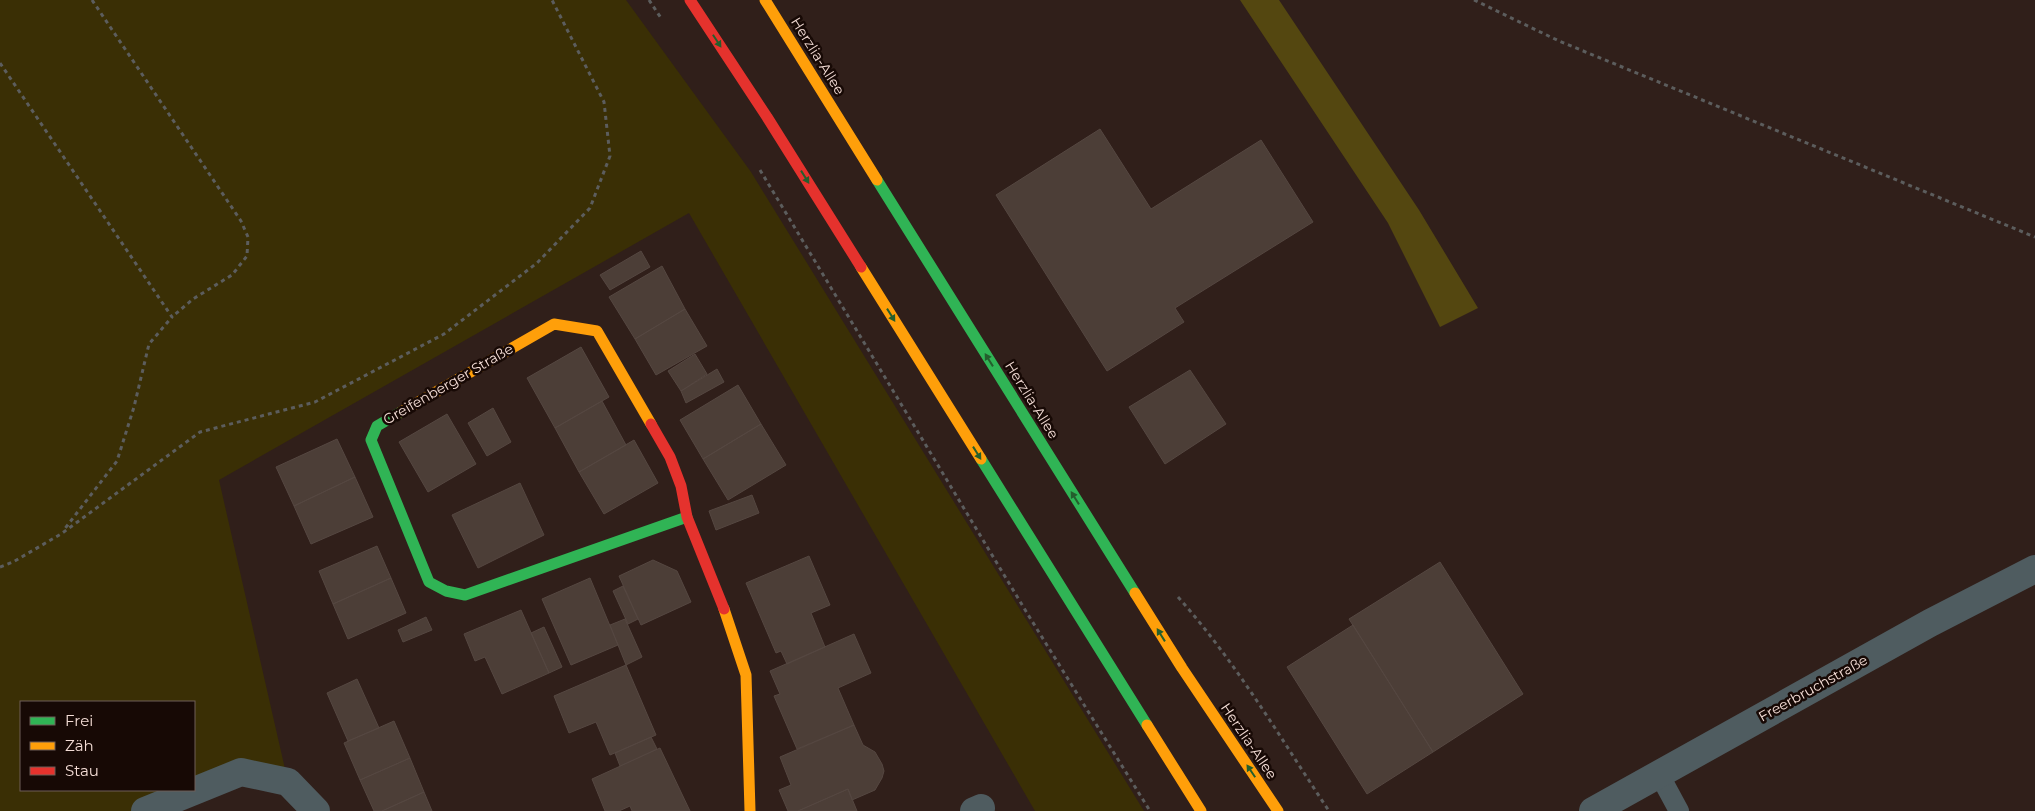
<svg xmlns="http://www.w3.org/2000/svg" width="2035" height="811" viewBox="0 0 2035 811" font-family="Montserrat,sans-serif">
  <style>
    .green { fill: #3a2f05; fill-rule: evenodd }
    .forest { fill: #544710 }
    .building { fill: #4c3e37; stroke: #554741 }
    .lines { fill: none; stroke-linecap: round; stroke-linejoin: round }
    .path { stroke: #5c5d5d; stroke-width: 3; stroke-dasharray: 4 4; stroke-linecap: butt }
    .lane { stroke: #4f5c60; stroke-width: 20 }
    .street { stroke: #4f5c60; stroke-width: 28 }
    .fast { stroke: #30b455; stroke-width: 11 }
    .slow { stroke: #ff9f0a; stroke-width: 11 }
    .jam { stroke: #e5322d; stroke-width: 11 }
    .oneway { fill: #245e2d }
    .labels { text-anchor: middle; dominant-baseline: central; stroke-width: 5; stroke-linejoin: round; paint-order: stroke }
    .street-label { font-size: 14px; fill: #f4ddd6; stroke: #170905 }
  </style>
  <rect width="100%" height="100%" fill="#301f1a"/>
  <path class="green" d="M0 0H626L751 172 1144 811H1035L689 213 219 480 288 782 241 772 145 811H0ZM21 702H194V790H21Z"/>
  <path class="forest" d="M1240 0H1279L1419 210 1478 308 1440 327 1388 223Z"/>
  <path class="building" d="M1100 129 1151 209 1261 140 1313 222 1175 308 1184 322 1107 371 996 195Z
    M641 251 650 267 610 290 600 275Z
    M662 266 685 309 635 339 609 297Z
    M685 309 707 346 656 375 635 339Z
    M581 347 609 397 555 428 527 378Z
    M695 354 707 374 681 391 668 371Z
    M717 369 724 382 686 403 681 391Z
    M1190 370 1226 424 1165 464 1129 407Z
    M738 385 761 424 703 459 680 420Z
    M602 401 626 445 579 472 555 428Z
    M493 408 511 442 487 456 468 423Z
    M447 414 476 464 428 492 399 442Z
    M761 424 786 465 728 500 703 459Z
    M337 439 355 477 294 506 276 467Z
    M634 440 658 483 604 514 579 472Z
    M355 477 373 517 311 544 294 506Z
    M520 483 544 535 478 568 452 515Z
    M752 495 759 513 716 530 709 511Z
    M377 546 391 578 333 604 319 571Z
    M809 556 830 605 811 613 825 647 787 664 781 651 776 653 746 583Z
    M653 560 677 571 691 602 641 625 619 576Z
    M1440 562 1523 694 1433 752 1349 619Z
    M391 578 406 613 348 639 333 604Z
    M590 578 618 645 571 665 542 599Z
    M623 586 638 619 628 624 613 591Z
    M521 610 549 673 502 694 485 657 475 661 464 634Z
    M426 617 432 630 403 642 398 630Z
    M625 619 642 657 626 665 610 625Z
    M1353 625 1433 752 1367 794 1287 667Z
    M544 627 562 667 549 673 531 633Z
    M854 634 871 673 838 688 854 725 797 749 774 696 780 694 770 671Z
    M626 665 656 735 610 755 596 722 569 733 554 696Z
    M357 679 379 728 348 741 327 693Z
    M394 721 410 758 360 780 344 743Z
    M854 725 863 745 875 752 882 764 884 771 882 778 875 790 852 800 848 789 798 811H788L779 790 791 785 780 757Z
    M651 737 657 749 620 766 615 753Z
    M660 748 690 811H632L630 806 619 811H605L592 779Z
    M410 758 424 792 382 811H374L360 780Z
    M848 789 857 811H798Z
    M424 792 432 811H382Z"/>
  <g class="lines">
    <path class="path" d="M92 0 241 221 248 237 247 256 232 275 193 299 172 317
      M649 0 661 18
      M1474 0 1559 41 2035 237
      M0 63 172 317 149 344 134 407 117 461 63 531
      M760 170 1027 613 1150 811
      M0 567 13 562 61 534 200 432 315 402 444 334 537 263 590 208 610 156 604 102 552 0
      M1178 597C1236 662 1281 739 1329 811"/>
    <path class="lane" d="M1659 774 1679 811"/>
    <path class="street" d="M145 811 241 772 288 782 316 811
      M974 811 981 808
      M1593 811 1930 623 2035 569"/>
    <path class="fast" d="M877 180 1135 593
      M401 412 377 426 371 440 429 582 446 591 465 595 687 517
      M981 459 1147 725"/>
    <path class="slow" d="M765 0 877 180
      M861 267 981 459
      M401 412 554 324 597 331 651 424
      M1135 593 1182 668 1278 811
      M724 609 746 675 750 811
      M1147 725 1201 811"/>
    <path class="jam" d="M690 0 767 117 861 267
      M651 424 670 457 681 486 687 517 724 609"/>
  </g>
  <defs><path id="oneway-solid" d="M-6-.8H1V-3.2L6.5 0L1 3.2V.8H-6Z" transform="scale(1.25)"/></defs>
  <g class="oneway">
    <use href="#oneway-solid" transform="translate(717 41) rotate(57)"/>
    <use href="#oneway-solid" transform="translate(805 177) rotate(58)"/>
    <use href="#oneway-solid" transform="translate(891 315) rotate(58)"/>
    <use href="#oneway-solid" transform="translate(989 360) rotate(-122)"/>
    <use href="#oneway-solid" transform="translate(977 453) rotate(58)"/>
    <use href="#oneway-solid" transform="translate(1075 498) rotate(-122)"/>
    <use href="#oneway-solid" transform="translate(1161 635) rotate(-122)"/>
    <use href="#oneway-solid" transform="translate(1251 771) rotate(-124)"/>
  </g>
  <g class="labels">
    <g class="street-label">
      <text transform="translate(818 56) rotate(58)">Herzlia-Allee</text>
      <text transform="translate(448 384) rotate(-30)">Greifenberger Straße</text>
      <text transform="translate(1032 400) rotate(58)">Herzlia-Allee</text>
      <text transform="translate(1813 688) rotate(-29)">Freerbruchstraße</text>
      <text transform="translate(1249 741) rotate(56)">Herzlia-Allee</text>
    </g>
  </g>
  <rect x="20" y="701" width="175" height="90" fill="#170905" stroke="#6f5e59"/>
  <rect x="30" y="717" width="25" height="8" fill="#30b455" stroke="#6f5e59"/>
  <text x="65" y="726" font-size="15" fill="#f4ddd6">Frei</text>
  <rect x="30" y="742" width="25" height="8" fill="#ff9f0a" stroke="#6f5e59"/>
  <text x="65" y="751" font-size="15" fill="#f4ddd6">Zäh</text>
  <rect x="30" y="767" width="25" height="8" fill="#e5322d" stroke="#6f5e59"/>
  <text x="65" y="776" font-size="15" fill="#f4ddd6">Stau</text>
</svg>
